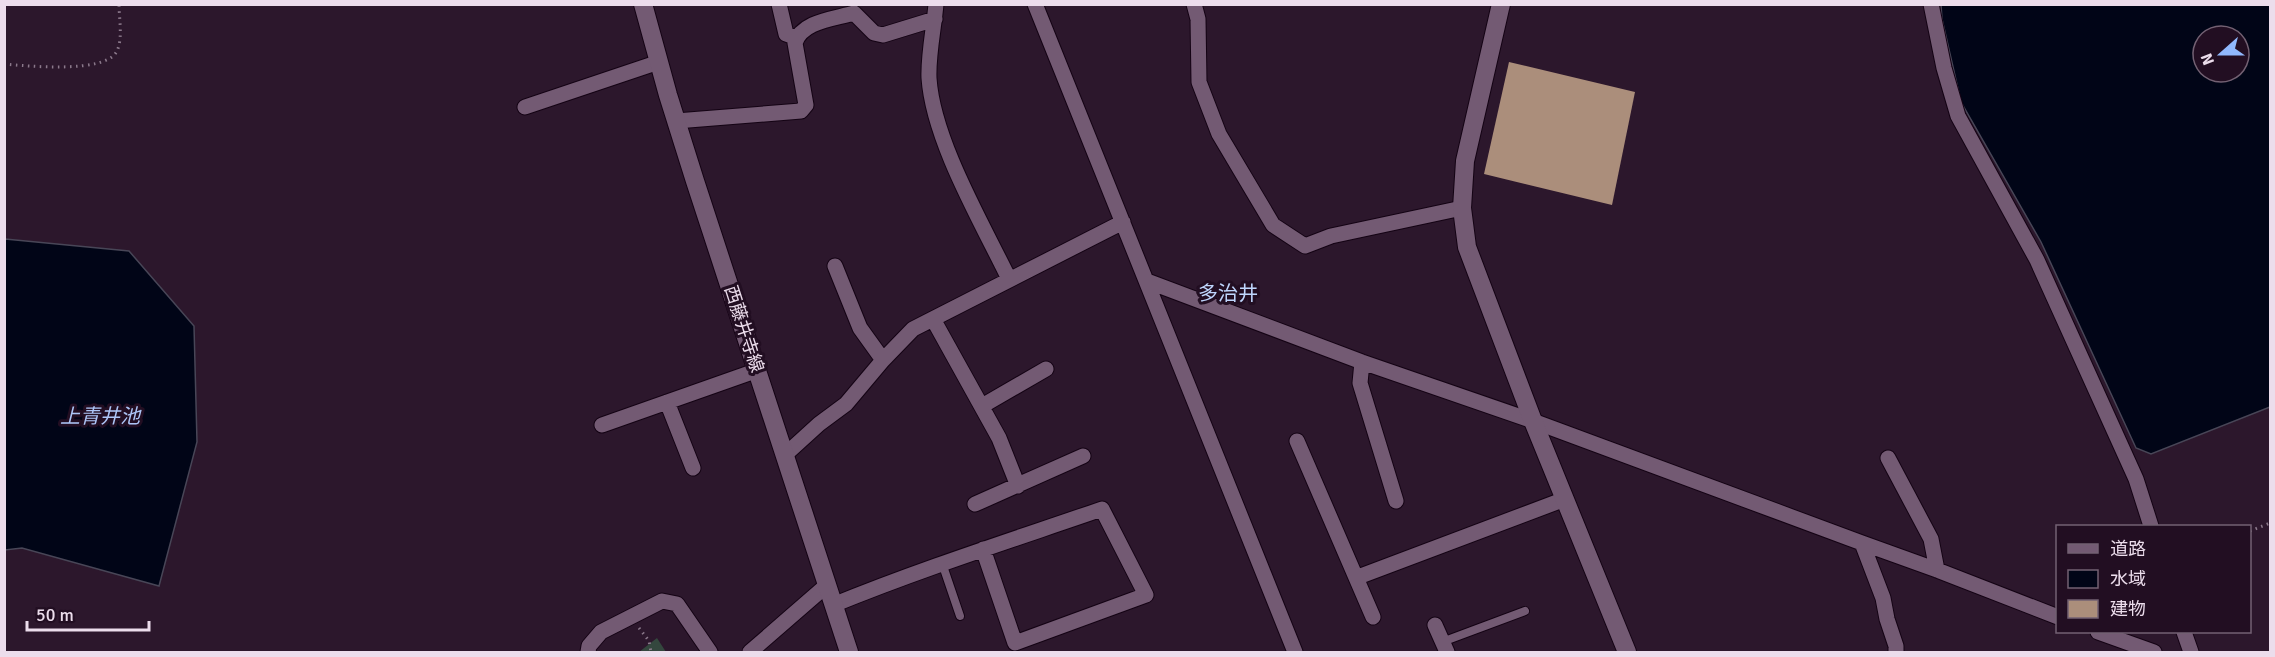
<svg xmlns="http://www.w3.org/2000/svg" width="2275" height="657" viewBox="0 0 2275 657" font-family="Signika,'Noto Sans JP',sans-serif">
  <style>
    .green { fill: #34473e }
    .water { fill: #010517; stroke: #484657; stroke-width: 1.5; fill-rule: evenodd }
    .building { fill: #ab8e7b }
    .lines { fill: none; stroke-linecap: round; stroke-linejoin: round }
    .lane-casing { stroke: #140314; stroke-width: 10 }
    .street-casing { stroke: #140314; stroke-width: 17 }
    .secondary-casing { stroke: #140314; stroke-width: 20 }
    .path { stroke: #8b798b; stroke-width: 3; stroke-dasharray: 1.5 4.5; stroke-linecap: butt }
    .lane { stroke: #735a73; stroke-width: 8 }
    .street { stroke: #735a73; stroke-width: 15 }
    .secondary { stroke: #735a73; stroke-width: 18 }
    .labels { text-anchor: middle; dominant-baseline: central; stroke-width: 6; stroke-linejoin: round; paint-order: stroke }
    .street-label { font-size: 18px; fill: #ecddec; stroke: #220e22 }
    .neighbourhood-label { font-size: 20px; fill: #bfd6fd; stroke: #220e22 }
    .water-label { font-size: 20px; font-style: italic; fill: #adc5f6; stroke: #220e22 }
  </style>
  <rect width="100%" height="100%" fill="#2c172c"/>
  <path class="green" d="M657 638 666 652H639Z"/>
  <path class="water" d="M1941 5H2270V407L2151 454 2136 448 2041 242 1961 102 1942 19ZM2203 36H2239V72H2203Z
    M5 239 129 251 194 326 197 442 159 586 22 548 5 550Z"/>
  <path class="building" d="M1509 62 1635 92 1612 205 1484 174Z"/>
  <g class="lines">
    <g class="lane-casing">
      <path id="lane" d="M942 563 960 616
        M1442 642 1525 611"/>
    </g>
    <g class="street-casing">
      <path id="street" d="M779 4 786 34 797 38
        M936 4C934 28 928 55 929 78 933 140 982 223 1009 279
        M1035 4 1295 652
        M1194 4 1198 19 1199 82 1219 134 1273 225 1305 246 1331 236 1462 208
        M1931 4 1944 68 1958 116 2037 260 2136 479 2151 526
        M525 107 659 62
        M676 121 801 111 806 105 795 43C802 21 834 19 854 13L874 33 883 35 935 19
        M835 266 860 328 883 360
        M1147 281 1362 362 1533 421 1862 543 1937 570 2058 617
        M933 319 999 438 1018 486
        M1362 362 1360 383 1396 501
        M667 402 693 468
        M982 406 1046 369
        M602 425 758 370
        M1297 441 1373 617
        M786 454 819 424 846 404 883 360 913 329 1123 222
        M1888 458 1931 539 1937 570
        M975 504 1083 456
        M1862 543 1883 598 1887 619 1896 646V652
        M1358 577 1565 499
        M833 605C921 569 1012 540 1102 509L1146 595 1015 643 983 549
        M1435 625 1447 652
        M2098 632 2154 652
        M2184 632 2191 652
        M588 652 589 646 601 632 662 601 677 604 710 652
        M750 652 827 585"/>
    </g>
    <g class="secondary-casing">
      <path id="secondary" d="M643 4 668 95 695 181 849 652
        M1501 4 1465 161 1462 208 1467 247 1533 421 1627 652"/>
    </g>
    <path class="path" d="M4 64C27 66 106 74 117 51 123 38 119 18 119 4
      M2250 531 2270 523
      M639 628 649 641 651 652"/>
    <use href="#lane" class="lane"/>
    <use href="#street" class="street"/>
    <use href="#secondary" class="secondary"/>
  </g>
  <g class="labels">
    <g class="street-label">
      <text transform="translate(744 329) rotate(72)">西藤井寺線</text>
    </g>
    <g class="neighbourhood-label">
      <text x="1228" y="293">多治井</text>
    </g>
    <g class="water-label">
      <text x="100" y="416">上青井池</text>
    </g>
  </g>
  <rect width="2275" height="657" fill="none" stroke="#ecddec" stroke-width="12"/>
  <rect x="2056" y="525" width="195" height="108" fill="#220e22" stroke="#736173" stroke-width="1.5"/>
  <rect x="2068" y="544" width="30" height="9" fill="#735a73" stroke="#736173" stroke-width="1.5"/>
  <text x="2110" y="555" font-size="18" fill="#ecddec">道路</text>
  <rect x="2068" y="570" width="30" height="18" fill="#010517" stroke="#736173" stroke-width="1.5"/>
  <text x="2110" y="585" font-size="18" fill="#ecddec">水域</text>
  <rect x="2068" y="600" width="30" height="18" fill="#ab8e7b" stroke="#736173" stroke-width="1.5"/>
  <text x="2110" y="615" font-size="18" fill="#ecddec">建物</text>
  <g transform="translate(2221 54) rotate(249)"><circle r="28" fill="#220e22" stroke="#736173" stroke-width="1.5"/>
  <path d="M0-4.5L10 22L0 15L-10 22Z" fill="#90b8fd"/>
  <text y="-9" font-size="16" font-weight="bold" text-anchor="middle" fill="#ecddec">N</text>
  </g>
  <path d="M27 621v9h122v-9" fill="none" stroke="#ecddec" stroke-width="3"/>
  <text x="36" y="621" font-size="18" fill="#ecddec" stroke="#220e22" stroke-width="4.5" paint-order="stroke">50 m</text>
</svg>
